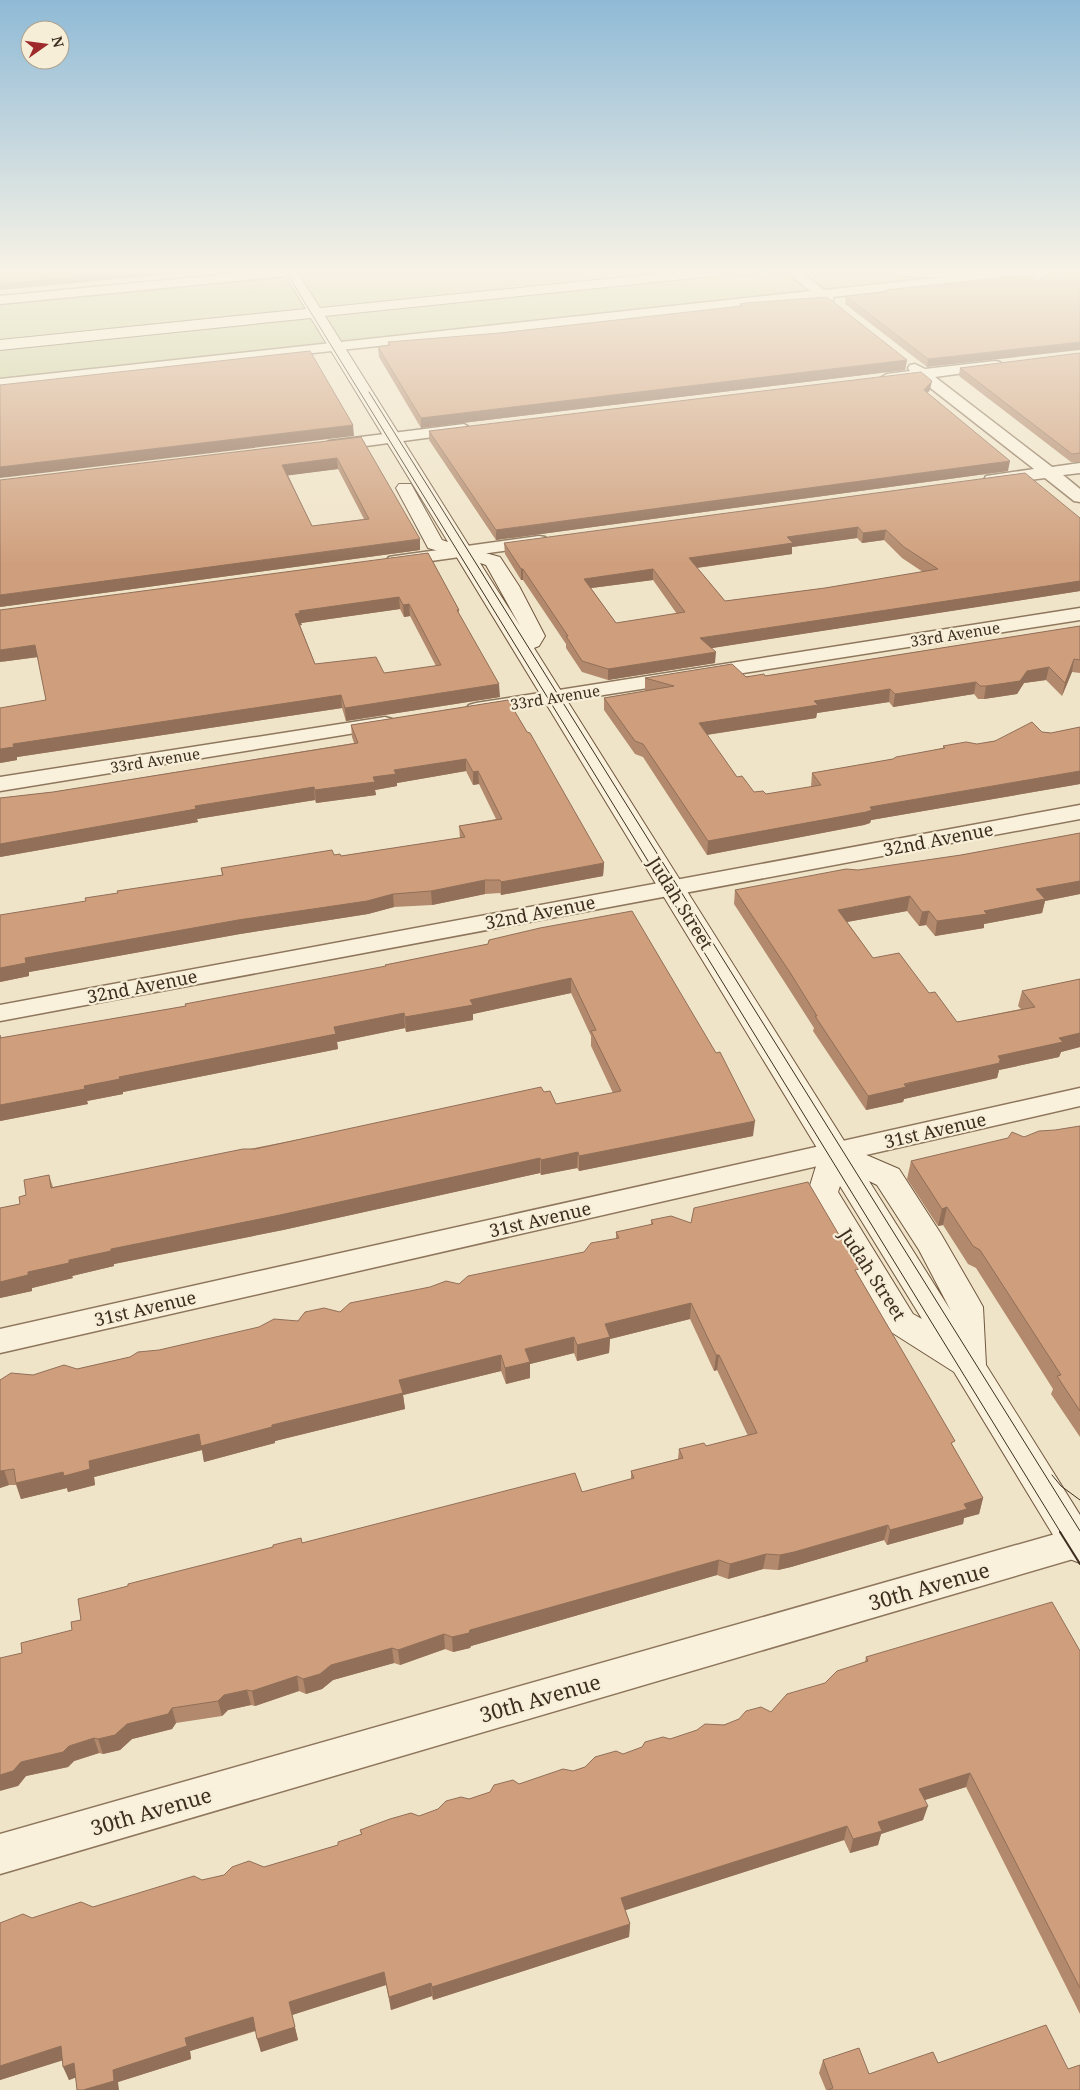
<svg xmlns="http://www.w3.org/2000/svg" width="1080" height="2090" viewBox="0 0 1080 2090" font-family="'Noto Serif',serif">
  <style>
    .green { fill: #c9cf9b }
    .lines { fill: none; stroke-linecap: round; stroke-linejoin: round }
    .street-casing { stroke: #8d765c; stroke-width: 3 }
    .secondary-casing { stroke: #6f573f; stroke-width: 2 }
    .path { stroke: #8d765c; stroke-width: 2; stroke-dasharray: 2 1; stroke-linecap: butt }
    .street { fill: #faf1dc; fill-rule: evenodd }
    .secondary { fill: #faf1dc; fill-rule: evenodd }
    .tram-far1 { stroke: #3d2e20; stroke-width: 1 }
    .tram { stroke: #3d2e20; stroke-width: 2 }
    .wall { fill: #b2896c; fill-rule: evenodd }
    .shaded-wall { fill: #916f58 }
    .building { fill: #cf9f7d; stroke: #916f58; fill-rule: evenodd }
    .labels { text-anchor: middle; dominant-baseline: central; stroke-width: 4.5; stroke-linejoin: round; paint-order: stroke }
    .far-street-label { font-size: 15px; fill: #3d2e20; stroke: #f7eed8 }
    .street-label { font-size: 18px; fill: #3d2e20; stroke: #f7eed8 }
    .near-street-label { font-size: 21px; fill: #3d2e20; stroke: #f7eed8 }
  </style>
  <rect width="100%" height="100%" fill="#f0e4c8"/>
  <path class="green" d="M289 272H1028L0 383V300Z"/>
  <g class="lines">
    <g class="street-casing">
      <path id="street" d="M250 272H295L288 276 0 304V296Z
        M787 272H801L824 290 991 272H1011L1013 274 1006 278 833 297V302L828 303 819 298 0 387V379L810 291Z
        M995 361 1000 362 1002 365 1000 368 935 377 1052 467 1080 463V473L1063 475 1080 489V502L1074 501 1045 478 992 485 986 484 984 480 986 476 1034 469 919 379 887 382 880 378 887 374 910 371 908 368 910 365 915 364 925 369Z
        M464 424 472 429 470 432 329 451 321 446 329 441Z
        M539 536 545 537 548 541 545 545 395 566 389 565 386 561 389 557 395 556Z
        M1080 608V620L476 715 469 713 466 709 469 705 476 703Z
        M385 717 392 719 395 723 392 727 0 791V777Z
        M1080 805V819L0 1021V1005Z
        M1080 1088V1106L0 1353V1329Z
        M1080 1527V1557L0 1874V1834Z"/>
    </g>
    <g class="secondary-casing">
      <path id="secondary" d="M283 272H297L320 308 676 272H720L713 276 325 316 471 549 500 557 519 586 545 636 539 646 534 648 848 1147 899 1169 941 1234 978 1298 983 1307 986 1365 1080 1515V1563L1067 1558 954 1372 891 1332 808 1192 820 1153 456 556 428 548 426 544 396 488 399 484H411L442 540 448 542 311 318 0 350V340L306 309ZM480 563 486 565 520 626ZM869 1181 877 1185 919 1250 951 1311ZM840 1186 922 1319 913 1314 838 1192Z
        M891 272H1035L1028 276 969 278 898 276Z"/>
    </g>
    <path class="path" d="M735 276 752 275"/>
    <use href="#street" class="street"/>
    <use href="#secondary" class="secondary"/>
    <path class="tram-far1" d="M286 272 1061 1533
      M369 392 1080 1531
      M1052 1475 1061 1486 1080 1500"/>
    <path class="tram" d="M1060 1532 1080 1564"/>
  </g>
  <path class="wall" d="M1069 272 927 367 845 304 846 296 884 292 885 290 1038 282Z
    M740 304 907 360 905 370 421 428 379 357 378 347 388 346V342L500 333 740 307Z
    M1080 353V462H1071L959 376 960 368Z
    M930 390 927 393 1008 471 496 540 429 440V431Z
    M361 437 420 539V550L0 607ZM338 469 364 519 312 526 288 475Z
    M1080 518V591L711 648 715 663 608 680 582 672 566 648V644L523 580H521L505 554 504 543ZM857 538 862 543 884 540 902 558 923 572 825 588 725 601 697 568 792 554V547ZM653 580 677 614 616 623 591 588Z
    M428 553 459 610V614L500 697 346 721 342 708 17 757V760L0 763 46 700 38 657 0 662ZM400 609 404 617 410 616 436 666 384 673 315 664 300 625H302L301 623Z
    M1080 626V673L1072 672 1062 696 1046 680 1024 683 1017 694 984 699H978L974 694 893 707 889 702 817 713 816 718 707 735 737 777 754 792 766 794 811 787 812 773 893 759 943 748V746L977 744 1042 732 1051 733 1080 727V784L871 820 870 823 864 825 707 855 643 757 635 754 604 710V698L645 691V678L765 676Z
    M508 700 604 863 603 876 501 895 500 893 485 894 432 905 394 907 368 914 240 934 29 972V976L0 982 86 901 222 875 221 868 334 855 341 856 460 838 459 826 496 819 479 784 473 785 466 771 397 783V786L375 790 376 795 316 803 315 800 197 819 198 822 0 857V798L53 792 354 743 352 737 351 725Z
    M1080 833V894L1045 901 1042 913 984 924V928L935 936 926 925 919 926 907 911 847 922 873 958 929 993 957 1022 1021 1009 1018 1006 1022 991 1080 979V1047L1061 1052 1059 1057 999 1070 997 1078 904 1099 903 1102 866 1110 813 1031 814 1028 789 989 734 904 735 890 961 855Z
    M540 928 753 1136 579 1171 577 1168 541 1175 540 1173 283 1230 114 1264V1266L72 1276 73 1278 32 1288V1291L0 1298V1208L20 1204 26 1195 49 1175 53 1187 544 1092 556 1104 613 1093 591 1046V1036L571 993 473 1014V1020L406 1032 405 1028 337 1042 338 1049 123 1092V1094L87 1101 88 1104 0 1121V1035L1 1038 186 1006 385 967V965L488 944Z
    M1080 1126V1437L1051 1394 1053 1389 976 1268 968 1264 943 1225 938 1226 907 1179 911 1161 1024 1137Z
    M651 1220 858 1275 953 1446 983 1498 979 1514 964 1518 963 1524 887 1545 884 1540 791 1567 778 1570 763 1569 728 1579 717 1575 471 1646 470 1648 453 1652 445 1649 400 1665 394 1663 333 1680 322 1689 306 1694 299 1691 255 1706 251 1705 228 1710 222 1716 176 1723 172 1729 132 1739 120 1750 103 1754 99 1753 74 1761 68 1767 26 1776 18 1786 22 1653 72 1630 81 1620 302 1543 582 1492 631 1479V1471L678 1459 679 1449 706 1446 748 1436 717 1370 714 1371 690 1319 610 1339 609 1353 577 1361 574 1353 530 1364V1378L506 1384 501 1371 403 1395 405 1409 275 1441V1443L204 1462 202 1450 94 1477 95 1485 68 1492 67 1488 21 1499 16 1485H9L0 1488V1380L77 1369 130 1357 159 1350 340 1312 459 1284 584 1252 616 1239V1232L651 1225Z
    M1080 1651V2014L966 1787 925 1800 923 1820 881 1834 878 1845 850 1853 844 1840 625 1910 630 1924 629 1937 433 2000 432 1996 391 2010 386 1985 292 2015 298 2040 261 2052 256 2031 190 2051 191 2059 118 2082 76 2077 69 2080 62 2060 0 2080 32 1918 93 1907 202 1880 264 1867 338 1845 361 1834 360 1830 419 1816 469 1799 519 1784 573 1771 623 1754 670 1739 771 1712 865 1662 866 1657Z
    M823 2060 869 2074 938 2063 1068 2069 1080 2090H826L819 2073Z"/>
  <path class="shaded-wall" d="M130 272H194L0 290V284Z
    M1080 342V350L927 367 928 359Z
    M907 360 905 370 421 428V418Z
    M932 381 930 390 922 400 924 390Z
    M353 425 354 436 0 478V467Z
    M337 458 338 469 284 476 282 465Z
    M1010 461 1008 471 496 540V530Z
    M858 527 857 538 792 547V554L688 569 689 558 787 537Z
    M886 530 884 540 862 543 863 533Z
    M420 539V550L0 607V595Z
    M521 569H523V580H521Z
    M653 569V580L584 589V579Z
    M1080 581V591L700 650V638Z
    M399 597 400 609 301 623 302 625 296 626 295 614 299 611Z
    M409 604 410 616 404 617 403 605Z
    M35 645 38 657 0 662V650Z
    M716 652 715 663 608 680V669Z
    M1074 659 1072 672 1062 696 1065 683Z
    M1049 667 1046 680 1024 683 1017 694 984 699 986 686 1027 671Z
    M976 682 974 694 893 707 895 694Z
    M499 684 500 697 346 721 345 708Z
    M890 689 889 702 817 713 816 718 698 736 699 723 814 701Z
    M341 695 342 708 17 757V760L0 763V749L13 744Z
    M466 759V771L397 783V786L375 790 376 795 316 803 315 790 373 777 394 770Z
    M478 771 479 784 473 785V772Z
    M1080 771V784L871 820 870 823 864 825 707 855 708 841 870 807Z
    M314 787 315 800 197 819 198 822 0 857V844L195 806Z
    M604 863 603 876 501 895V882Z
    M485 880V894L432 905 431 891Z
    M1080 881V894L1045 901 1042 913 984 924V928L935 936 937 921 984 911 1036 889Z
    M393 894 394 907 368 914 240 934 29 972V976L0 982V968L25 958 238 920Z
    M910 896 907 911 836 924 838 910Z
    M929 911 926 925 919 926 922 912Z
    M571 978V993L473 1014V1020L406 1032 405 1017 470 1000Z
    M404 1013 405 1028 337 1042 338 1049 123 1092V1094L87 1101 88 1104 0 1121V1105L334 1027Z
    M1080 1033V1047L1061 1052 1059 1057 999 1070 997 1078 904 1099 903 1102 866 1110 868 1096 1059 1038Z
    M755 1121 753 1136 579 1171V1156Z
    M578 1152 577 1168 541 1175V1160Z
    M540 1158V1173L283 1230 114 1264V1266L72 1276 73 1278 32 1288V1291L0 1298V1282L28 1272 111 1249Z
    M947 1207 943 1225 938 1226 942 1209Z
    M691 1303 690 1319 610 1339 609 1353 577 1361V1345L605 1324Z
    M574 1337V1353L530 1364V1378L506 1384 505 1368 525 1349Z
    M501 1355V1371L403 1395 405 1409 275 1441V1443L204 1462 202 1450 94 1477 95 1485 68 1492 67 1488 21 1499 16 1483 63 1472 89 1461 199 1434 272 1425 399 1380Z
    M716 1355H719L717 1370 714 1371Z
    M4 1470 9 1485 0 1488V1471Z
    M983 1498 979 1514 964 1518 963 1524 887 1545 890 1530 964 1504Z
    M888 1525 884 1540 791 1567 778 1570 780 1555Z
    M766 1554 763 1569 728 1579 730 1564Z
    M719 1560 717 1575 471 1646 470 1648 453 1652 452 1637 470 1630Z
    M444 1634 445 1649 400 1665 398 1650Z
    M392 1648 394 1663 333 1680 322 1689 306 1694 303 1679 331 1665Z
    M297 1676 299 1691 255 1706 252 1691Z
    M247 1690 251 1705 228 1710 222 1716 218 1701 224 1695Z
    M172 1708 176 1723 172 1729 132 1739 120 1750 103 1754 98 1739 127 1724Z
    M94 1738 99 1753 74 1761 68 1767 26 1776 18 1786 0 1791V1775L21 1762Z
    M970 1773 966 1787 915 1803 919 1789Z
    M928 1806 923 1820 881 1834 878 1845 850 1853 853 1839 878 1822Z
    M847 1826 844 1840 620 1912 621 1898Z
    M630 1924 629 1937 433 2000 432 1987Z
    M384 1972 386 1985 292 2015 298 2040 261 2052 257 2039 289 2002Z
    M431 1983 432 1996 391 2010 389 1997Z
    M253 2017 257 2030 190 2051 191 2059 118 2082 119 2090H83L113 2070 185 2038Z
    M61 2046 67 2059 0 2080V2066Z
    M74 2063 80 2076 69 2080 63 2067Z"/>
  <path class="building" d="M0 272H130L0 284Z
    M1069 272H1080V342L928 359 846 296 887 292 885 290 1028 275 1038 282 1046 274Z
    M827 297 907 360 421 418 378 347 390 345 388 342 500 333 742 306 740 304 746 303Z
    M310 351 353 425 0 467V385Z
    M1080 353V453L1072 454 960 368Z
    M921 372 932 381 924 390 1010 461 496 530 429 431Z
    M361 437 420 539 0 595V480ZM337 458 369 519 312 526 282 465Z
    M1025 473 1080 518V581L700 638 716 652 608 669 582 661 566 636H568L523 569H521L504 543ZM858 527 863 533 886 530 904 547 938 569 825 588 725 601 689 558 793 543 787 537ZM653 569 685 612 616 623 584 579Z
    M428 553 459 610H457L499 684 345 708 341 695 13 744 14 747 0 749V708L46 700 35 645 0 650V610ZM399 597 403 605 409 604 441 665 384 673 376 657 315 664 295 614 300 613 299 611Z
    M1080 626V660L1074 659 1065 683 1049 667 1027 671 1020 681 986 686H980L976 682 895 694 890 689 814 701 818 705 699 723 737 777 742 776 754 792 763 791 766 794 821 785 812 773 893 759 896 757 945 748 943 746 966 742 977 744 995 741 1032 722 1042 732 1051 733 1080 727V771L870 807 872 810 866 812 708 841 643 744 635 741 604 698 674 686 645 678 732 664 746 677 764 674 765 676Z
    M508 700 527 732 530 733 604 863 501 882 500 880H485L431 891 393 894 367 901 238 920 25 958 26 963 0 968V915L86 901 85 898 118 893 117 891 223 875 221 868 332 850 334 855 340 854 341 856 465 837 459 826 502 819 478 771 473 772 466 759 394 770 396 774 373 777 375 782 315 790 314 787 195 806 196 809 0 844V798L53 792 358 743 351 725Z
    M1080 833V881L1036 889 1045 899 984 911 987 914 937 921 929 911 922 912 910 896 838 910 873 958 899 953 929 993 935 992 957 1022 1035 1007 1022 991 1080 979V1033L1059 1038 1063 1042 998 1056 1001 1061H999L1000 1063 904 1084 906 1087 868 1096 815 1016H817L791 974 735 890 846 869 858 870 961 855Z
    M632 911 716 1053 720 1052 755 1121 579 1156 578 1152 541 1160 540 1158 280 1215 111 1249V1251L69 1260V1263L28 1272V1275L0 1282V1208L20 1204 19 1197 26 1195 24 1180 49 1175 51 1188 243 1149H255L541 1087 544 1092 550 1091 556 1104 621 1091 591 1031 596 1030 571 978 470 1000 473 1005 405 1017 404 1013 334 1027 336 1034 119 1077 120 1079 84 1086 85 1089 0 1105V1035V1038L186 1006 185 1004 386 966 385 965 488 944 489 940 540 928Z
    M1080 1126V1411L1057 1376 1061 1375 980 1250 973 1246 947 1207 942 1209 911 1161 1008 1138 1012 1132 1024 1137 1039 1131 1055 1130Z
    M808 1182 859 1269 855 1270 955 1441 951 1443 983 1498 964 1504 967 1509 890 1530 888 1525 794 1552 780 1555 766 1554 730 1564 719 1560 470 1630 469 1633 452 1637 444 1634 398 1650 392 1648 331 1665 320 1674 303 1679 297 1676 252 1691 247 1690 224 1695 218 1701 172 1708 168 1714 127 1724 115 1735 98 1739 94 1738 69 1746 63 1752 21 1762 13 1771 0 1775V1658L22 1653 21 1643 72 1630 71 1622 81 1620 78 1599 128 1586V1584L273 1547V1545L301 1538 302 1543 575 1473 582 1492 634 1478 631 1471 683 1458 679 1449 704 1443 706 1446 757 1433 719 1355H716L691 1303 605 1324 610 1337 577 1345 574 1337 525 1349 530 1362 505 1368 501 1355 399 1380 403 1393 272 1425V1427L201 1446 199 1434 89 1461 90 1469 64 1476 63 1472 16 1483 14 1469 0 1471V1380L11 1373 33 1375 64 1365 77 1369 130 1357 138 1352 159 1350 259 1327 274 1319 298 1321 305 1312 324 1308 340 1312 350 1303 430 1287 446 1281 459 1284 468 1276 584 1252 591 1243 619 1238 616 1232 653 1224 651 1220 671 1216 691 1223 694 1208Z
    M1052 1602 1080 1651V1988L970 1773 919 1789 928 1806 878 1822 882 1831 853 1839 847 1826 621 1898 630 1924 432 1987 431 1983 389 1997 384 1972 289 2002 295 2027 257 2039 253 2017 185 2038 187 2046 113 2070 114 2081 83 2090H77L74 2063 63 2067 61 2046 0 2066V1923L23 1914 32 1918 81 1902 93 1907 194 1876 202 1880 224 1875 232 1867 249 1861 264 1867 338 1845V1842L362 1834 360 1830 390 1819 411 1813 419 1816 438 1809 446 1801 461 1797 469 1799 490 1792 494 1785 513 1780 519 1784 563 1769 573 1771 585 1767 595 1757 616 1751 623 1754 642 1747 645 1742 663 1737 670 1739 697 1730 705 1724 724 1725 739 1719 746 1711 761 1707 771 1712 787 1694 825 1683 837 1671 868 1661 866 1657Z
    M1046 2025 1068 2069 1080 2065V2090H828L833 2088 823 2060 859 2048 869 2074 933 2052 938 2063Z"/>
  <linearGradient id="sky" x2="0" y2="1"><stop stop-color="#8fbad6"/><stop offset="0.48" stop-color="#f8f3e6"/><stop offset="1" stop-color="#f8f3e6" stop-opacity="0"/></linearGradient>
  <rect width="1080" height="564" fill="url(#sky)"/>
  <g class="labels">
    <g class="far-street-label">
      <text transform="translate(955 634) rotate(-9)">33rd Avenue</text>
      <text transform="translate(555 697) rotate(-9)">33rd Avenue</text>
      <text transform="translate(155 760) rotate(-9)">33rd Avenue</text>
    </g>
    <g class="street-label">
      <text transform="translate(938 839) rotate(-11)">32nd Avenue</text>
      <text transform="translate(681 903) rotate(58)">Judah Street</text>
      <text transform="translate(540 912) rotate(-11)">32nd Avenue</text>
      <text transform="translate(142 986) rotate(-11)">32nd Avenue</text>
      <text transform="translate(935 1130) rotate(-13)">31st Avenue</text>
      <text transform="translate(540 1219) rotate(-13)">31st Avenue</text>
      <text transform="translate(873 1274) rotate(57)">Judah Street</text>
      <text transform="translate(145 1308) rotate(-13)">31st Avenue</text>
    </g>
    <g class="near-street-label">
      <text transform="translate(929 1586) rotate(-16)">30th Avenue</text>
      <text transform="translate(540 1698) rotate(-16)">30th Avenue</text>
      <text transform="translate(151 1811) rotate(-16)">30th Avenue</text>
    </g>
  </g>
  <g transform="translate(45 45) rotate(76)"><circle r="24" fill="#f7eed8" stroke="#ada18e"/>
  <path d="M0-4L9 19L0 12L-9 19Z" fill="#9e2a2b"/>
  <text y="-8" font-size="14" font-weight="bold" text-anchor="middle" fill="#3d2e20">N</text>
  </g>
</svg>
